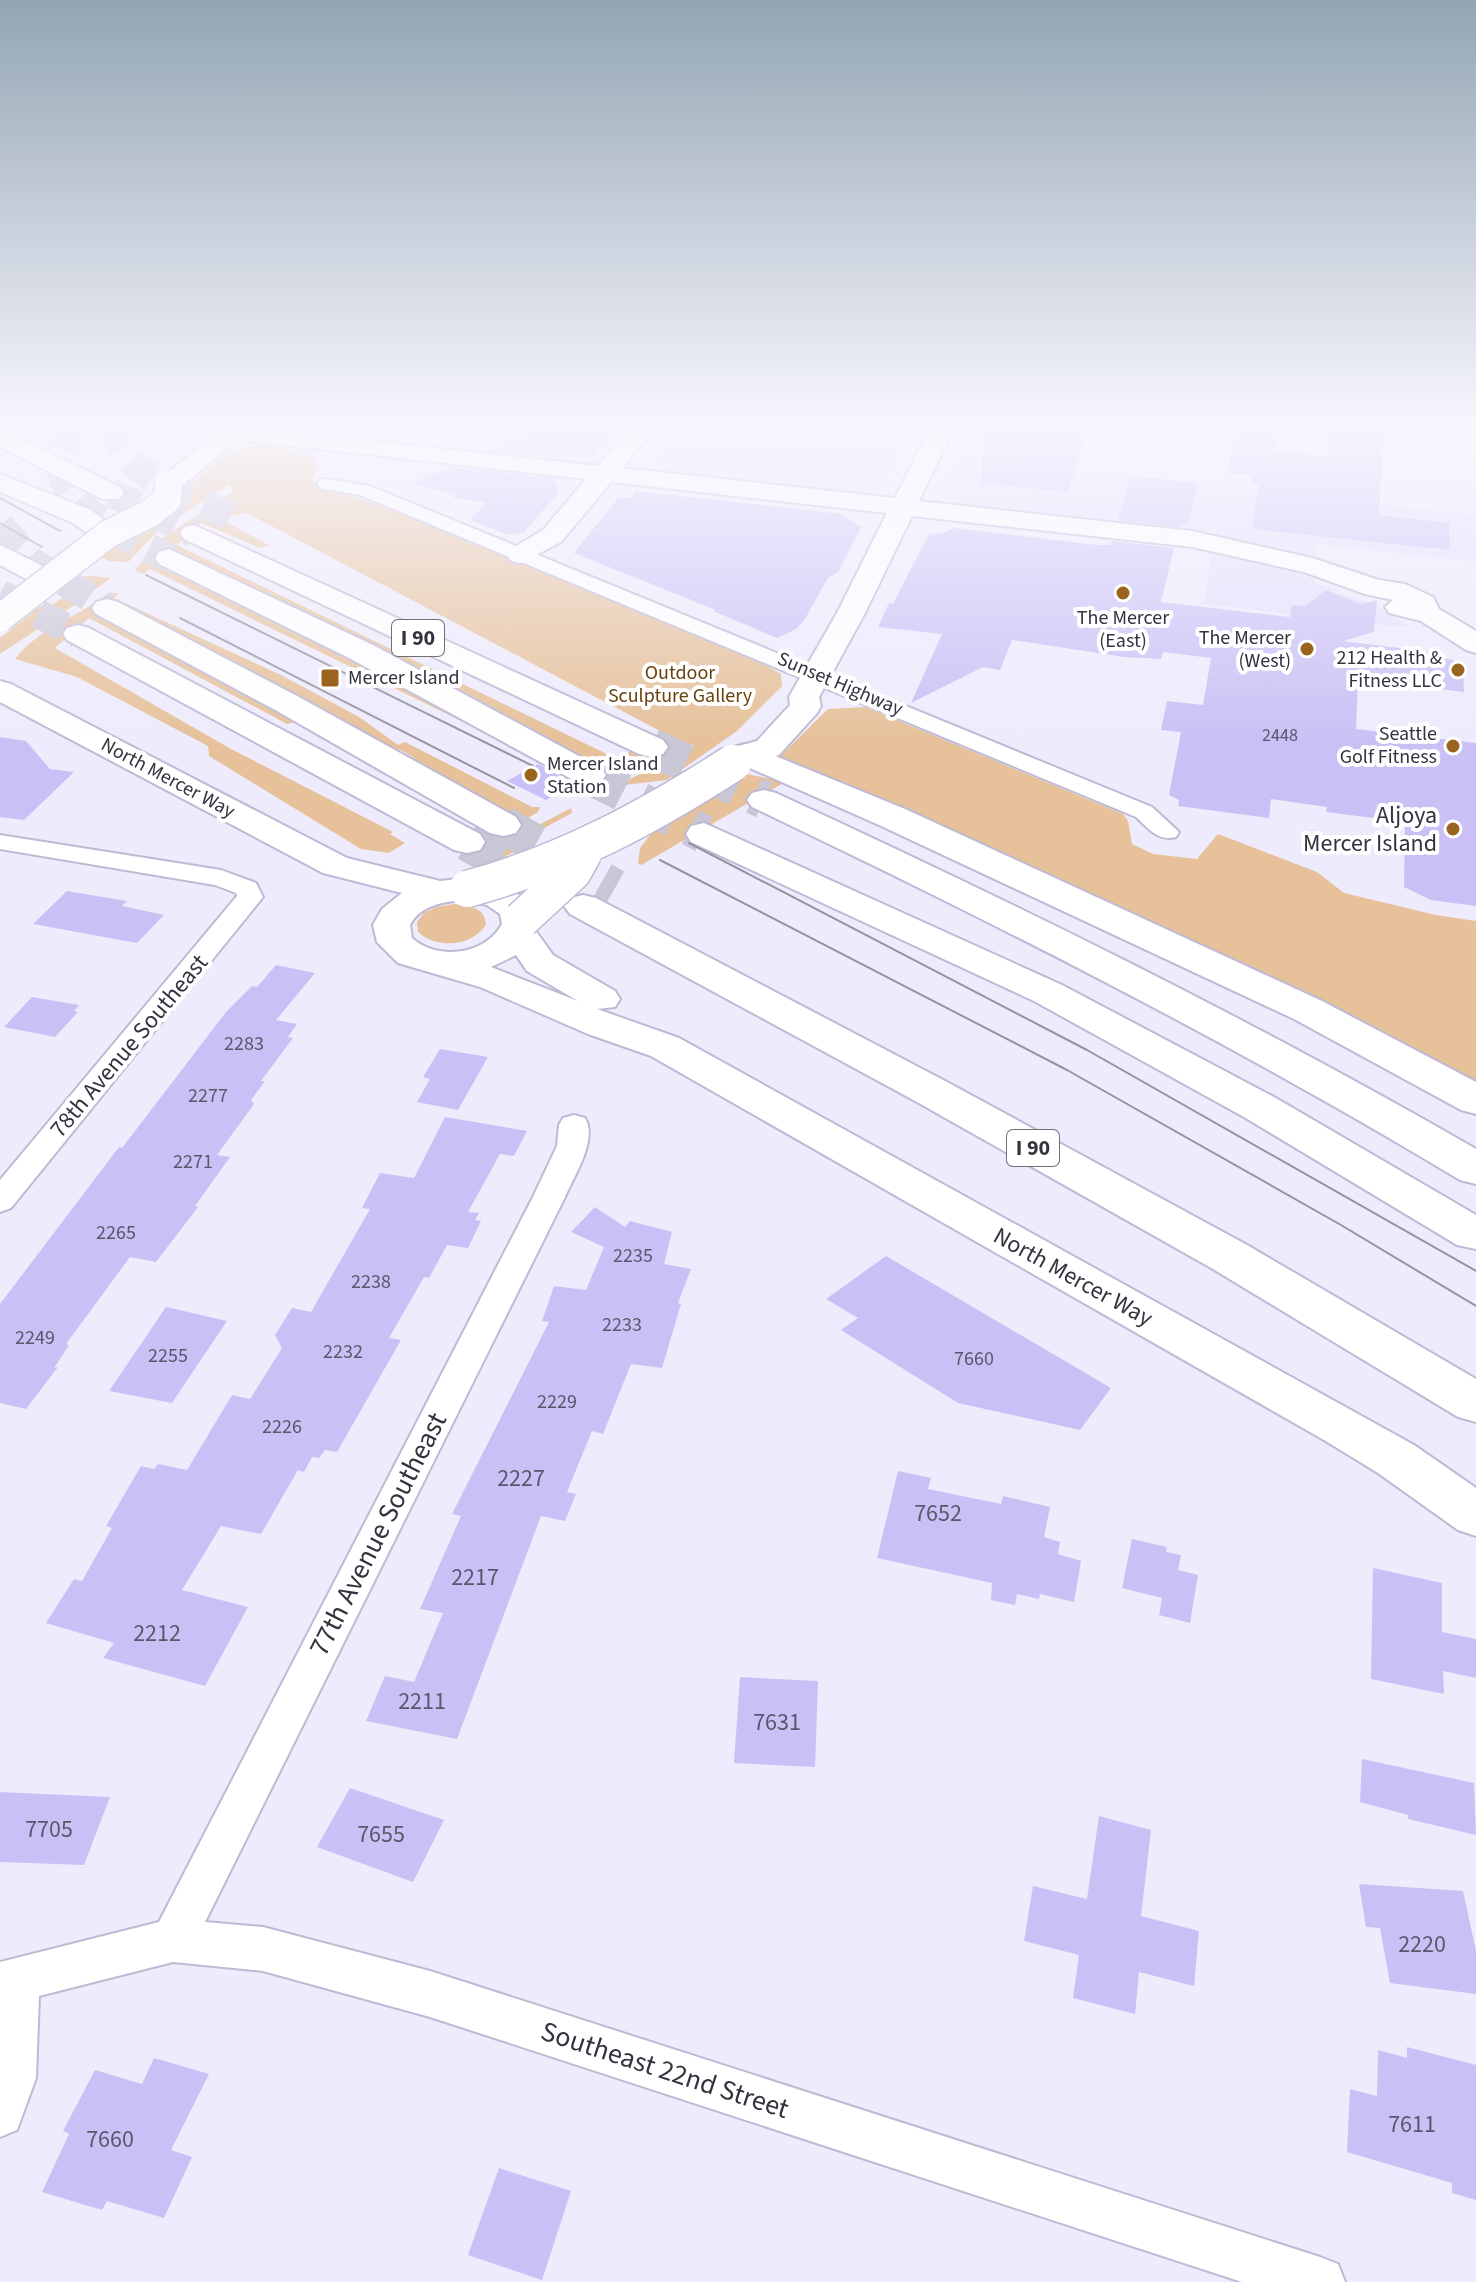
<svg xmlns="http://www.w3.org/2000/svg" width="1476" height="2282" viewBox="0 0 1476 2282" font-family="'Source Sans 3',sans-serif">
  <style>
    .built { fill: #e4dffc }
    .green { fill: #e6c19a; fill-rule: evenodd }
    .building { fill: #cbc0f5 }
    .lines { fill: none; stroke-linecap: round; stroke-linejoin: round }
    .highway-tunnel-far1 { stroke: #c9c6d6; stroke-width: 29; stroke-dasharray: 29 14; stroke-linecap: butt }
    .highway-tunnel { stroke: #c9c6d6; stroke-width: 38; stroke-dasharray: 38 19; stroke-linecap: butt }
    .street-casing { stroke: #beb9d4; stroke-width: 4 }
    .secondary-casing { stroke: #beb9d4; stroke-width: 4 }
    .highway-casing { stroke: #beb9d4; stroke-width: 4 }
    .street { fill: #fff; fill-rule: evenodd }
    .secondary { fill: #fff; fill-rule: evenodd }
    .highway { fill: #fff; fill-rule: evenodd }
    .tram { stroke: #9593a1; stroke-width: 2 }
    .secondary-bridge-far1-casing { stroke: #beb9d4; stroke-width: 30; stroke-linecap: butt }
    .secondary-bridge-casing { stroke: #beb9d4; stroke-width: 39; stroke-linecap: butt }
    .secondary-bridge-far1 { stroke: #fff; stroke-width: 27 }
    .secondary-bridge { stroke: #fff; stroke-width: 36 }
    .poi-dot { fill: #9b641e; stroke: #fff; stroke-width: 3 }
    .labels { text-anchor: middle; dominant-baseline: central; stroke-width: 8; stroke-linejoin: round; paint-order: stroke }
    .far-number-label { font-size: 18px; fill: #5a566b }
    .far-poi-label { font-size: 20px; fill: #34323d; stroke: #fff; text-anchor: end }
    .far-park-label { font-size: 20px; fill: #69410d; stroke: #fff }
    .far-street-label { font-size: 20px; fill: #34323d; stroke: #fff }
    .number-label { font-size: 20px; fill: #5a566b }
    .shield { fill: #fff; stroke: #717077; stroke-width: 2 }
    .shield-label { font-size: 22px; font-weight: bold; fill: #34323d }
    .poi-label { font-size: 24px; fill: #34323d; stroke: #fff; text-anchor: end }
    .street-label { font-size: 24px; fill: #34323d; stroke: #fff }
    .near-number-label { font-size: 24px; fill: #5a566b }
    .near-street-label { font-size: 28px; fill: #34323d; stroke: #fff }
  </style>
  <rect width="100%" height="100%" fill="#eeebfc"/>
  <path class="built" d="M675 422H916L878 493 646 468 673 435 666 433Z
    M959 457 1476 515V562L1316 544 1315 582 1378 607 1408 626H1391L1204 604 1215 532 949 501 942 497Z"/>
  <path class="green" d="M263 444 297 451 314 459 317 467 313 482 434 525 764 664 781 674 782 686 737 731 667 780 624 785 603 799H591L695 746 682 741 604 780 585 781 602 767 420 668 170 551 157 562 293 627 539 759 150 569 143 574 135 570 164 537 233 491 228 485 159 530 128 562 109 561 101 557 232 450ZM247 513 662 732V733L617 759 177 545 201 523 260 548 270 546 219 518Z
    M92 576 111 578 56 618 50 614V606L69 594 61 589 76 577Z
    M108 593H119L114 598 281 675 359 717 398 745 405 742 532 807H540L538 812 523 821H518L401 750 390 748 112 599 98 611 295 722 287 724 89 618 55 648 231 749 393 832 390 834 405 843 389 853 361 849 209 756 208 746 77 677 15 659C36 630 80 616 108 593Z
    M44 606 43 615 50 621 0 654V638L39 607Z
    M865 707 1123 814 1128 821 1132 844 1153 854 1197 859 1218 834 1317 872 1344 893 1436 915 1476 921V1097L779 757 828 709Z
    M747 774 785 782 641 865 638 863 640 848 651 834Z
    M571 808 572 813 516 843 514 852 492 863 479 864 512 839Z
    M454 904C469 906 485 907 486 925 471 947 437 949 418 932L417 922 424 913 437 907Z"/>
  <path class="building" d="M548 422H623L595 456 546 457 488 451 543 427Z
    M984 422H1091L1068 492 981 483Z
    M1238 422H1281L1275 452 1326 456 1329 422H1384L1379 515 1449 523 1450 550 1252 529 1259 484 1250 483 1251 475 1227 473Z
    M451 467 554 478 559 492 524 532 509 535 470 520 487 502 453 498 456 494 412 483Z
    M1131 476 1198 483 1188 524 1180 523V527L1118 520Z
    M636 491 842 514 861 527 838 572 828 578 805 619 796 629 777 638 713 611 716 610 574 553 619 497 631 498Z
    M954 528 1097 545H1110L1112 541 1174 548 1161 602 1290 617 1292 605 1305 606 1326 590 1361 604 1377 600 1374 632 1343 641 1440 653V658L1454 660V666L1463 667 1464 692 1358 679 1356 729 1476 743V906L1431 900 1404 887 1405 822 1326 812 1327 807 1271 799 1269 818 1178 806 1179 800 1169 795 1181 732 1161 730 1167 701 1203 705 1211 658 1163 652 1161 659 1124 657 1012 640 1000 670 983 667 911 703 942 634 878 627 889 603 893 604 929 534 943 533Z
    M0 737 26 741 50 769 74 772 24 820 0 817Z
    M538 764 575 784 546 800 507 781Z
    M67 891 127 901 122 906 164 915 137 943 33 924Z
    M276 965 315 973 276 1020 297 1024 288 1037 293 1038 261 1081H265L251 1100 254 1104 217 1155 230 1157 195 1206 198 1207 156 1262 130 1257 66 1344 69 1345 54 1368 58 1367 26 1409 0 1403V1304L119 1147 122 1148 226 1012 252 986 257 987Z
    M32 997 79 1005 74 1011 78 1012 55 1037 4 1027Z
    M440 1049 488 1057 458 1110 417 1102 430 1079 423 1077Z
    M445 1117 527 1131 514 1156 500 1154 468 1212 479 1213 475 1220 481 1221 468 1248 447 1245 429 1278 424 1277 389 1338 401 1340 337 1452 325 1450 319 1458 312 1457 304 1472 298 1470 261 1534 221 1526 182 1590 248 1607 205 1686 103 1658 114 1643 46 1623 74 1579 82 1581 112 1528 106 1526 141 1466 154 1469 158 1464 187 1470 232 1395 250 1399 282 1348 275 1335 292 1308 311 1312 370 1209 362 1208 380 1173 414 1178Z
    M595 1207 625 1227 630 1221 672 1232 664 1264 691 1269 678 1303 681 1304 662 1368 631 1364 603 1434 592 1431 567 1492 576 1494 565 1521 541 1516 457 1739 366 1721 385 1676 414 1682 443 1613 420 1609 461 1516 452 1514 549 1322 542 1321 554 1286 586 1290 604 1247 571 1232Z
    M886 1256 1111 1388 1080 1430 958 1403 841 1330 858 1318 826 1299Z
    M166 1307 227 1321 172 1403 109 1391Z
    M898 1471 931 1478 928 1489 1001 1504 1003 1496 1050 1507 1044 1537 1060 1542 1058 1554 1081 1561 1074 1602 1040 1594 1039 1599 1017 1594 1015 1605 991 1600 992 1583 877 1558Z
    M1132 1539 1167 1547 1166 1552 1181 1555 1178 1570 1198 1575 1190 1623 1159 1615 1162 1598 1122 1588Z
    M1373 1568 1442 1583V1632L1476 1639V1678L1443 1671 1444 1694 1371 1679Z
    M740 1677 818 1681 815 1767 734 1763Z
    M1362 1759 1474 1783 1476 1835 1408 1819V1815L1360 1802Z
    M350 1788 444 1820 413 1882 317 1847Z
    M0 1792 110 1797 84 1865 0 1862Z
    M1099 1816 1151 1830 1141 1916 1199 1931 1194 1986 1139 1972 1135 2014 1073 1998 1079 1955 1024 1941 1033 1886 1087 1899Z
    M1359 1884 1463 1891 1476 1951V1994L1390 1983 1380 1928 1366 1927Z
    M1407 2047 1476 2065V2200L1452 2193V2183L1347 2152 1350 2089 1377 2096 1378 2050 1407 2058Z
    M154 2058 209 2074 171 2150 192 2157 164 2218 107 2201 102 2210 42 2192 69 2134 63 2131 95 2070 142 2084Z
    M499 2168 571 2191 542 2280 468 2255Z"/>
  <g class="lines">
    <path class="highway-tunnel-far1" d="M73 422C66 437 58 452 61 470 70 515 133 539 169 558
      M111 422C123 477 185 495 231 517
      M111 493 194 533
      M0 526 32 562 107 608
      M0 594 78 634"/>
    <path class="highway-tunnel" d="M651 747 764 800
      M589 775 704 834
      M503 825 615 888
      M467 842 552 889"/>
    <g class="street-casing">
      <path id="street" d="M326 479 370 486 1152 807 1179 832 1176 837C1158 842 1148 828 1136 817L360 495 320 488 317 484 320 480Z
        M0 835 221 870 256 883 263 897 11 1208 0 1212V1180L237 896 236 893 215 885 0 849Z
        M574 1115 585 1118C598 1140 574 1176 565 1197L205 1922 263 1927 430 1971 1320 2257 1338 2264 1345 2282H1242L430 2017 263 1971 173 1962 39 1996 36 2078 17 2130 0 2137V1962L159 1922 533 1197 557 1146 559 1125 563 1118Z"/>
    </g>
    <g class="secondary-casing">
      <path id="secondary" d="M126 422 228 425 258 422 254 428 598 466 635 422H660L622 468 895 498 933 422H957L919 501 1192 531 1312 558 1379 580 1405 584 1433 597 1439 609 1476 631V653L1466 650 1421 621 1389 613 1385 607 1393 600 1365 594 1304 572 1192 547 912 516 865 613 819 697 821 706 817 713 779 755 757 761 744 770 733 773 722 770 717 763 735 747 757 741 790 705 789 697 837 613 887 513 611 482 561 542 521 563 511 561 507 555 511 549 543 530 586 479 238 440 178 489H160L156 484 160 479 212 437 138 429 130 427Z
        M0 681 11 684 347 858 440 881 467 878 512 890 529 902 538 924 535 930 553 955 615 991 620 999 615 1007 597 1009 679 1038 1414 1445 1476 1488V1536L1458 1530 1378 1473 1324 1440 651 1056 588 1034 480 987 398 963 377 942 373 925 382 909 402 893 323 873 0 702ZM466 900 487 905 500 914 502 924C486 955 437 961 412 938L410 925C420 905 446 901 466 900ZM516 955 527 971 578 1001 491 967Z"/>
    </g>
    <g class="highway-casing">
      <path id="highway" d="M0 429 120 487 124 493 120 499H102L0 447Z
        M0 474 91 510 122 534 118 540 108 542 98 540 71 522 0 492Z
        M194 525 663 740 668 747 663 754 651 757 639 754 184 539 180 533 184 527Z
        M0 545 59 574 64 580 59 586 49 589 39 586 0 565Z
        M169 549 373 645 601 768 606 775 601 782 589 785 577 782 351 659 159 564 155 558 159 552Z
        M107 599 118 602 299 697 516 817 521 825 516 833 503 836 490 833 277 711 96 614 92 608 96 602Z
        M78 625 89 628 480 834 485 842 480 850 467 853 454 850 67 640 63 634 67 628Z
        M746 744 905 809 1322 1001 1476 1082V1114L1461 1110 1294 1019 879 825 734 761 729 754 734 747Z
        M764 790 776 793C1014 903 1249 1018 1476 1149V1184L1460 1180C1231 1042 993 922 752 807L747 800 752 793Z
        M704 823 1062 985 1274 1097 1476 1215V1249L1457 1245 1244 1117 1034 1001 691 842 686 834 691 826Z
        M583 895 596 898 947 1082 1247 1245 1476 1379V1422L1458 1417 1213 1269 917 1102 570 914 564 906 570 898Z"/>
    </g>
    <use href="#street" class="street"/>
    <use href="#secondary" class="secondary"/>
    <use href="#highway" class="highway"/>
    <path class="tram" d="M0 498 60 531
      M0 523 42 547
      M146 575 533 766
      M180 618 514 788
      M689 843 1087 1050 1476 1271
      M660 860 1067 1070 1341 1225 1476 1306"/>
    <g class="secondary-bridge-far1-casing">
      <path id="secondary-bridge-far1" d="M0 618 108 534 149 514 167 500 169 484"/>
    </g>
    <g class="secondary-bridge-casing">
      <path id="secondary-bridge" d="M467 889C564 863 649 817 733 763
        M521 920 573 872 584 852"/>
    </g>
    <use href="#secondary-bridge-far1" class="secondary-bridge-far1"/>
    <use href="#secondary-bridge" class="secondary-bridge"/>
  </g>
  <linearGradient id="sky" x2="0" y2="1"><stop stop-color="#93a5b3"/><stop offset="0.57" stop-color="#f7f6fe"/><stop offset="1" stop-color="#f7f6fe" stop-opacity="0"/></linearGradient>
  <rect width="1476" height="742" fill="url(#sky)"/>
  <g class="poi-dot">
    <circle cx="1123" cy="593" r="8"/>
    <circle cx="1307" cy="649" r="8"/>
    <circle cx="1458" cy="670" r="8"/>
    <rect x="320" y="668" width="20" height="20" rx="4"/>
    <circle cx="1453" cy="746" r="8"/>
    <circle cx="531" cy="775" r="8"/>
    <circle cx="1453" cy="829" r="8"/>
  </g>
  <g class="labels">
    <g class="far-number-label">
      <text x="1280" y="735">2448</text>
    </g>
    <g class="far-poi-label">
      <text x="1123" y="618" text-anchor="middle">The Mercer<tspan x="1123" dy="23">(East)</tspan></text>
      <text x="1291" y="638">The Mercer<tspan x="1291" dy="23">(West)</tspan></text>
      <text x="1442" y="658">212 Health &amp;<tspan x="1442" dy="23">Fitness LLC</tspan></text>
      <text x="348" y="678" text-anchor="start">Mercer Island</text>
      <text x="1437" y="734">Seattle<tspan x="1437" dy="23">Golf Fitness</tspan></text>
      <text x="547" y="764" text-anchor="start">Mercer Island<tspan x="547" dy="23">Station</tspan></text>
    </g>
    <g class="far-park-label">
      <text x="680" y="673">Outdoor<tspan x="680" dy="23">Sculpture Gallery</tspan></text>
    </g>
    <g class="far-street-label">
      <text transform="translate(840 684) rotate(23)">Sunset Highway</text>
      <text transform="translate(168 778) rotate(28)">North Mercer Way</text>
    </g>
    <g class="number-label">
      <text x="244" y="1044">2283</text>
      <text x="208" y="1096">2277</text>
      <text x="193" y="1162">2271</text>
      <text x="116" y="1233">2265</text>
      <text x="633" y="1256">2235</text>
      <text x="371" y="1282">2238</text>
      <text x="622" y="1325">2233</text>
      <text x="35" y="1338">2249</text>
      <text x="343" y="1352">2232</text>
      <text x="168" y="1356">2255</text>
      <text x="974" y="1359">7660</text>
      <text x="557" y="1402">2229</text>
      <text x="282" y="1427">2226</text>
    </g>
    <g class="shield">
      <rect x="392" y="620" width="52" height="36" rx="6"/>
      <rect x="1007" y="1130" width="52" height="36" rx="6"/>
    </g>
    <g class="shield-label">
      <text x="418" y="638">I 90</text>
      <text x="1033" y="1148">I 90</text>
    </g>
    <g class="poi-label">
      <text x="1437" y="815">Aljoya<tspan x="1437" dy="28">Mercer Island</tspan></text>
    </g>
    <g class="street-label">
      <text transform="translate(129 1046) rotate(-50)">78th Avenue Southeast</text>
      <text transform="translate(1073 1277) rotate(29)">North Mercer Way</text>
    </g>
    <g class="near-number-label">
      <text x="521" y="1478">2227</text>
      <text x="938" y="1513">7652</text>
      <text x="475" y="1577">2217</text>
      <text x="157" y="1633">2212</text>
      <text x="422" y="1701">2211</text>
      <text x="777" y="1722">7631</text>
      <text x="49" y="1829">7705</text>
      <text x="381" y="1834">7655</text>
      <text x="1422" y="1944">2220</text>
      <text x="1412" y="2124">7611</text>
      <text x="110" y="2139">7660</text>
    </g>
    <g class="near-street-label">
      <text transform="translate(378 1534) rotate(-63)">77th Avenue Southeast</text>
      <text transform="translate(665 2070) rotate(18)">Southeast 22nd Street</text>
    </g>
  </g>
</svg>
